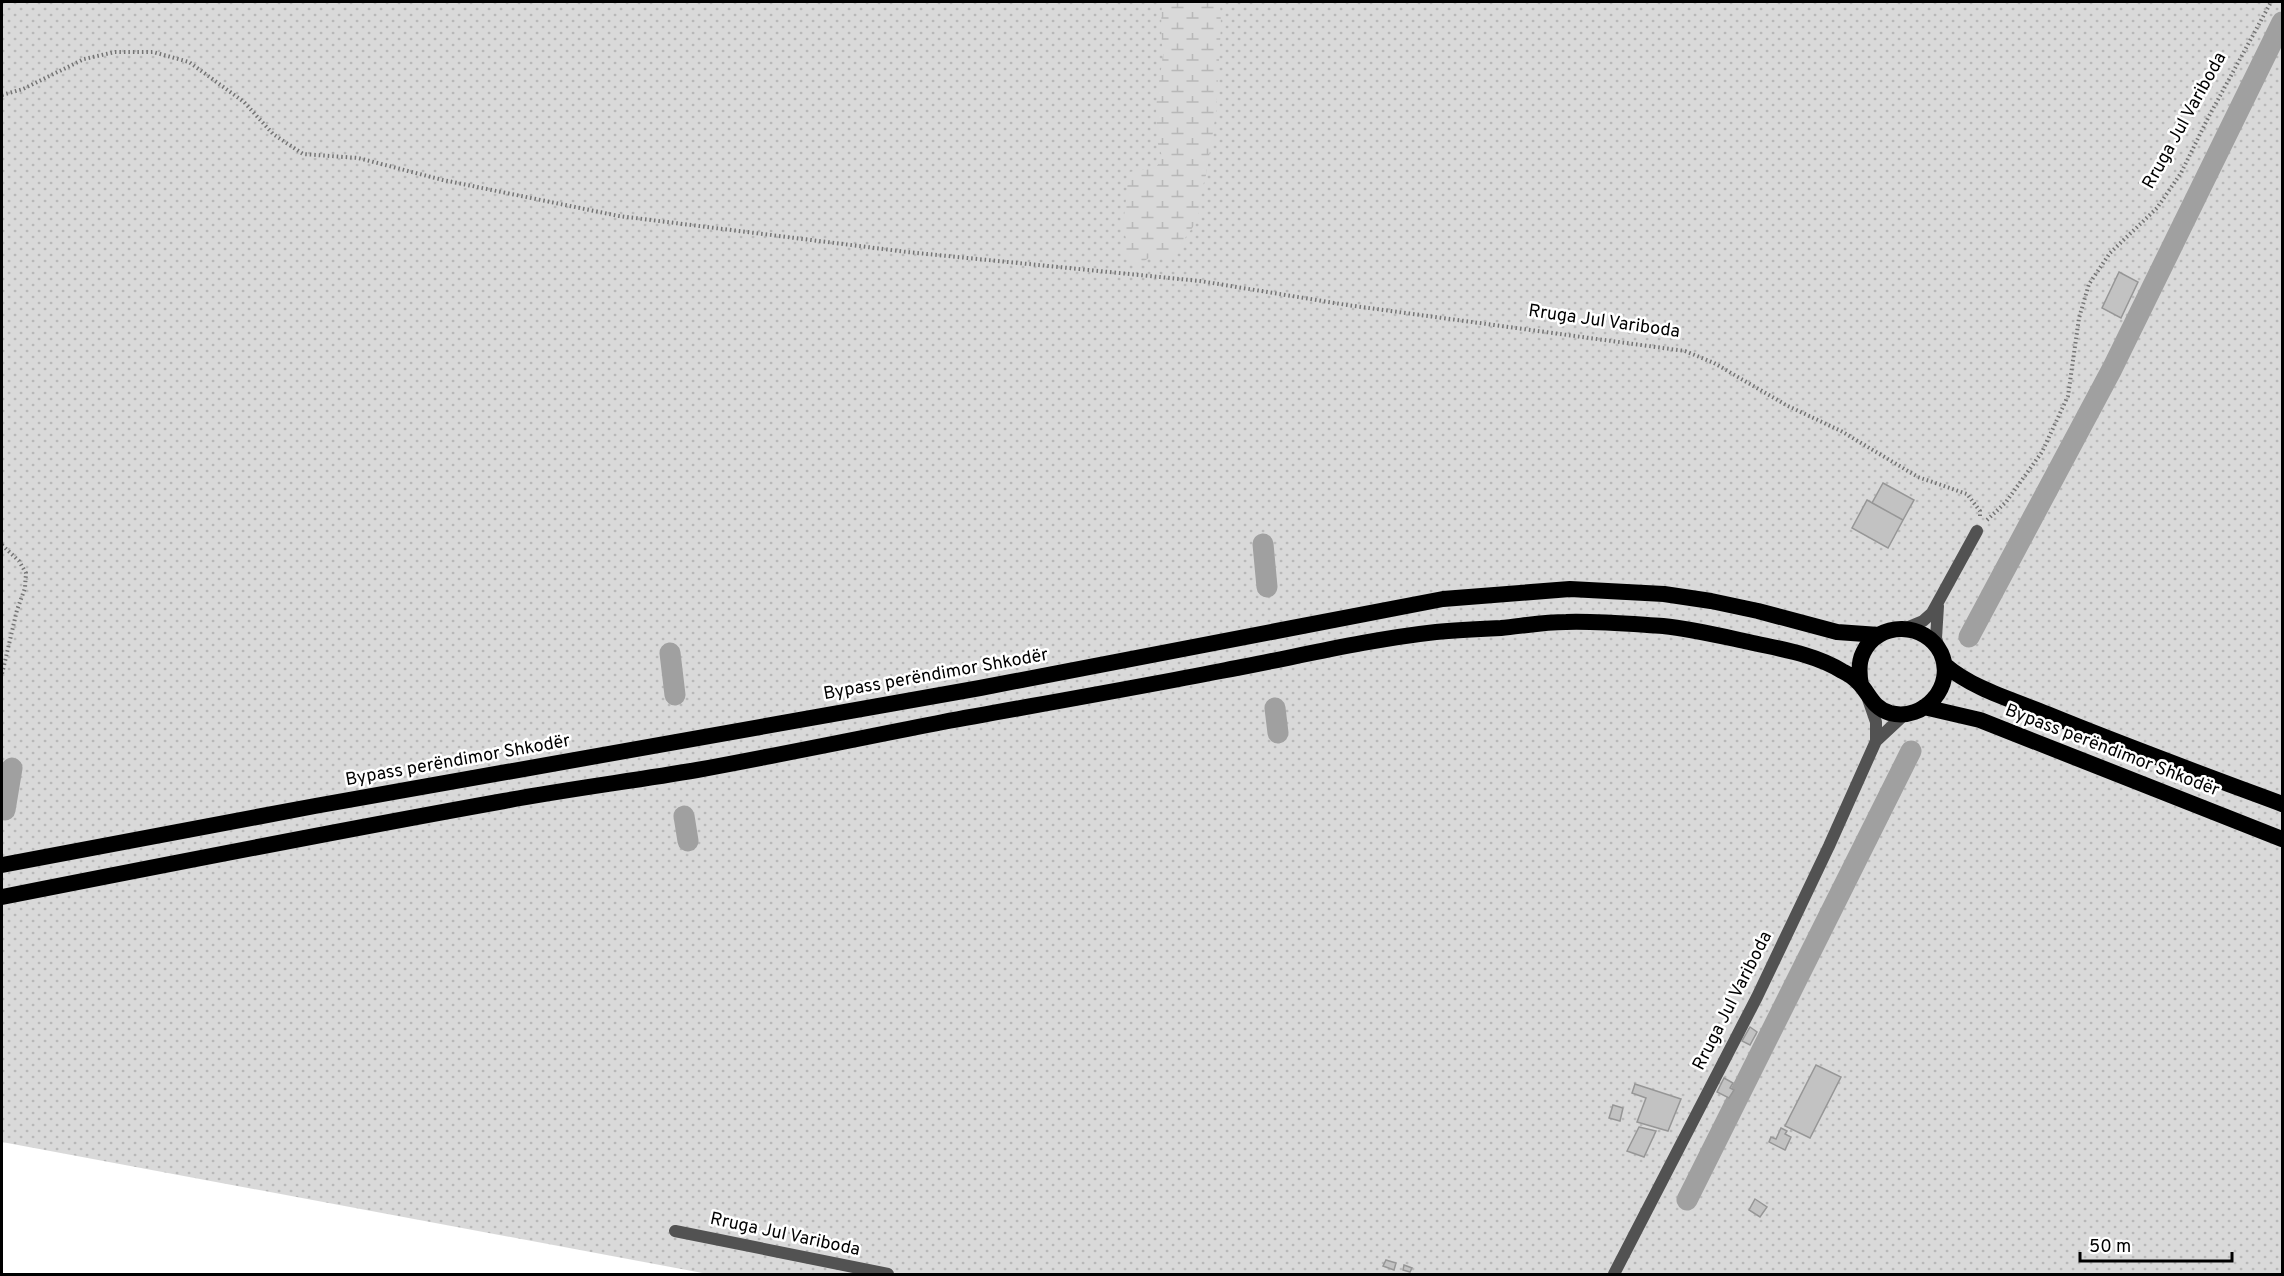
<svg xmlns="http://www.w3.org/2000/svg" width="2284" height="1276" viewBox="0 0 2284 1276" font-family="Overpass,sans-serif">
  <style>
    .grass { fill: url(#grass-dots) }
    .wetland { fill: url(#wetland-marsh) }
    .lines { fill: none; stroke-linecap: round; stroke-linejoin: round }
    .canal { stroke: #a0a0a0; stroke-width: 21 }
    .building { fill: #c2c2c2; stroke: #969696; stroke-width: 1.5 }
    .path { stroke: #747474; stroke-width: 4; stroke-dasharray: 1.5 3; stroke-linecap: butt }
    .service { stroke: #525252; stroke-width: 12 }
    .minor { stroke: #525252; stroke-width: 12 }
    .trunk { stroke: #000; stroke-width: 16 }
    .labels { text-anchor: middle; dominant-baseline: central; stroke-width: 5; stroke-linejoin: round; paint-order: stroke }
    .street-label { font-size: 18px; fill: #000; stroke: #fff }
  </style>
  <defs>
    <pattern id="grass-dots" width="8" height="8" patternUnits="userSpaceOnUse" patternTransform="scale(1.5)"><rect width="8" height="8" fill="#d9d9d9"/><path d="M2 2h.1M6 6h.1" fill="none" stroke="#b8b8b8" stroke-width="1.8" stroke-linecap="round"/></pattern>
    <pattern id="wetland-marsh" width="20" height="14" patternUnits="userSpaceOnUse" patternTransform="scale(1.5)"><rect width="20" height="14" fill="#d9d9d9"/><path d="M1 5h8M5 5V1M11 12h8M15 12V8" fill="none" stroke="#b8b8b8"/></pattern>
  </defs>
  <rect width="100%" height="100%" fill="#fff"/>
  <path class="grass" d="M2 2H2282V1274H708L2 1142Z"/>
  <path class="wetland" d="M1162 2H1220L1221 25 1216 113 1206 175 1199 200V212L1195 224 1174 254 1163 259 1150 257 1139 265 1128 262 1122 250 1126 239 1123 226 1129 172 1156 168 1162 156 1158 144 1156 106 1163 55 1161 28Z"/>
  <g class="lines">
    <path class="canal" d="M1263 544 1267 587
      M1969 637 2112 369 2282 22
      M670 653 675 695
      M1275 708 1278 733
      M5 810 12 768
      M684 816 688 841
      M1687 1200 1911 751"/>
  </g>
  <path class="building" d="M2119 272 2138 282 2121 318 2102 308Z
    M1883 483 1914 500 1903 520 1872 503Z
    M1867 500 1903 520 1888 548 1852 528Z
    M1750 1027 1757 1032 1750 1045 1742 1041Z
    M1816 1065 1841 1077 1810 1138 1785 1126Z
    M1724 1078 1733 1083 1730 1088 1734 1090 1729 1098 1717 1092Z
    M1635 1084 1681 1099 1668 1131 1637 1122 1646 1098 1632 1093Z
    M1613 1105 1623 1108 1620 1121 1609 1118Z
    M1639 1127 1656 1131 1644 1157 1627 1151Z
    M1781 1128 1787 1131 1785 1134 1791 1137 1785 1150 1769 1142 1771 1137 1776 1139Z
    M1755 1199 1767 1207 1760 1217 1749 1210Z
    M1386 1260 1396 1263 1394 1270 1383 1266Z
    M1404 1265 1412 1268 1410 1272 1403 1270Z"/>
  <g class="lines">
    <path class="path" d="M2 95 23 89 84 59 115 52H153L189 62 244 102 273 134 303 154 358 158 443 180 619 216 907 252 1200 281 1347 305 1685 351 1714 363 1786 405 1841 431 1918 477 1967 494 1980 511V517
      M1987 520 2006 502 2042 452 2068 396 2079 318 2089 284 2110 253 2157 208 2181 173 2208 118 2271 2
      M2 545 19 561 26 573 25 588 17 610 2 674"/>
    <path class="service" d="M675 1231 888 1274"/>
    <path class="minor" d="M1938 606 1936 638 1939 648
      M1906 628 1923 621 1932 613 1977 531
      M1868 699 1876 722V741L1905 714
      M1614 1274 1757 997 1829 846 1876 741"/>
    <path class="trunk" d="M1945 665C1973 689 2013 700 2047 714 2125 746 2204 775 2282 804
      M1924 707 1980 720 2282 839
      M2 865 315 806 980 688 1443 599 1570 589 1664 594 1711 601 1758 611 1837 632 1879 635
      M2 897C169 864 336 831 504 801 568 789 633 781 697 770 779 755 861 738 943 722 1036 705 1129 689 1221 671 1292 658 1364 640 1436 632 1457 630 1479 629 1501 628 1522 626 1544 622 1566 622 1598 621 1631 624 1663 626 1692 629 1721 636 1749 642 1780 649 1815 654 1842 671 1849 674 1855 679 1860 684 1870 695 1873 708 1890 713 1924 722 1956 686 1941 653 1926 622 1878 620 1863 653 1858 663 1859 674 1861 685"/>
  </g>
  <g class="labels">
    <g class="street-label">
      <text transform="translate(2185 121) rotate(-61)">Rruga Jul Variboda</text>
      <text transform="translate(1604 322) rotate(8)">Rruga Jul Variboda</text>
      <text transform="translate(936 675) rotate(-10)">Bypass perëndimor Shkodër</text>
      <text transform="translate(2112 751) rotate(21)">Bypass perëndimor Shkodër</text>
      <text transform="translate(458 761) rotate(-10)">Bypass perëndimor Shkodër</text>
      <text transform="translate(1733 1001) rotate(-63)">Rruga Jul Variboda</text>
      <text transform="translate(785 1235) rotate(12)">Rruga Jul Variboda</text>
    </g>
  </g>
  <rect width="2284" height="1276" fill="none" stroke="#000000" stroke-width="6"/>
  <path d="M2080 1252v9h152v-9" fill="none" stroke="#000000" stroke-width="3"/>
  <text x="2089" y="1252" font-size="18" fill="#000000" stroke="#ffffff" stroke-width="4.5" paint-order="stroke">50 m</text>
</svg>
